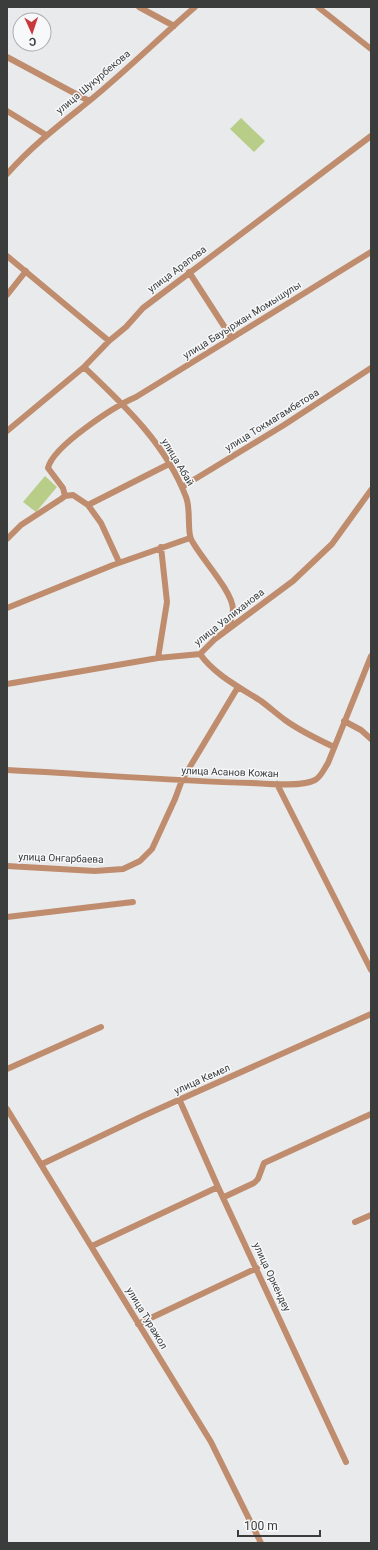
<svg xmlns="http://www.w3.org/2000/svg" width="378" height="1550" viewBox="0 0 378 1550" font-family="Roboto,sans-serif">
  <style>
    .green { fill: #b8cd88 }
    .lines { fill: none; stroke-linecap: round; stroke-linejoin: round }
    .street { stroke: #bf8d6e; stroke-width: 6 }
    .labels { text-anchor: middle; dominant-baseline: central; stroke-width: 3; stroke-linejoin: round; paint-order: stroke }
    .street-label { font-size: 10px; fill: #3b3c3c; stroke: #f6f8f9 }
  </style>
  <rect width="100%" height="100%" fill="#e9eaec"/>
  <path class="green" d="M241 118 265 141 254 152 230 129Z
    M45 476 57 487 36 512 23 502Z"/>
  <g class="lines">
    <path class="street" d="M139 7 174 26
      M318 7 371 49
      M7 57 89 101
      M7 111 46 135
      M7 174C33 145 58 126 88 102 125 72 159 38 195 7
      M7 256 109 341
      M189 272 231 337
      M7 295 26 271
      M84 367C124 405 166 444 186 497 191 509 187 530 191 539 199 556 232 590 233 609 233 615 230 623 227 629
      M7 431 84 367 109 341 126 327 143 308 371 136
      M182 487 284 425 371 368
      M65 496 73 495 88 505 101 523 119 562
      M88 505 169 464
      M7 539 21 525 61 499 65 496 63 488 48 468C53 446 115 406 136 397L371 252
      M7 608 113 565 190 538
      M200 654C215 675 239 687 261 701 269 707 277 714 285 720 300 731 317 739 334 747
      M158 658 167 602 161 547
      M7 684 158 658 200 654 215 639 293 581 332 544 371 490
      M344 721 361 730 371 739
      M7 770C89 774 170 781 252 783 268 784 302 787 315 780 321 777 324 769 328 763L371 656
      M277 784 371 970
      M7 866 95 871 123 869 140 861 152 849 175 799 182 780 238 687
      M7 917 133 902
      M7 1069 101 1027
      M180 1101 218 1187 346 1462
      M7 1109 211 1442 261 1543
      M42 1164 145 1115 371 1014
      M224 1197 254 1183 258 1179 264 1163 371 1114
      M355 1222 371 1215
      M92 1246 218 1187
      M138 1324 257 1268"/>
  </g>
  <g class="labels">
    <g class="street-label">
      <text transform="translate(93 82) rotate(-40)">улица Шукурбекова</text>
      <text transform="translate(177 269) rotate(-37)">улица Арапова</text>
      <text transform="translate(242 320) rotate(-32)">улица Бауыржан Момышулы</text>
      <text transform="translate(272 420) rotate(-32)">улица Токмагамбетова</text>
      <text transform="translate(178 462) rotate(59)">улица Абай</text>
      <text transform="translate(229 617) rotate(-38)">улица Уалиханова</text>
      <text transform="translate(230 772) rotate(2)">улица Асанов Кожан</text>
      <text transform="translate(61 858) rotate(2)">улица Онгарбаева</text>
      <text transform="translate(202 1079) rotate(-24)">улица Кемел</text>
      <text transform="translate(272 1277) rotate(65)">улица Оркендеу</text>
      <text transform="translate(147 1318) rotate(59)">улица Туражол</text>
    </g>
  </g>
  <rect width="378" height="1550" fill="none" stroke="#3b3c3c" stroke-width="16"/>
  <g transform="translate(32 32) rotate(177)"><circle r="19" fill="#f6f8f9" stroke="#abadad"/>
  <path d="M0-3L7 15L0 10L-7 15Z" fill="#c8393d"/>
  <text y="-6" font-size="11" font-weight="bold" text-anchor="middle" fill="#3b3c3c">С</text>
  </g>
  <path d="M238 1530v6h82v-6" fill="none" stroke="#3b3c3c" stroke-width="2"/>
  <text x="244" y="1530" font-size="12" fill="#3b3c3c" stroke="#f6f8f9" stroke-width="3" paint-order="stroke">100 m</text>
</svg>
